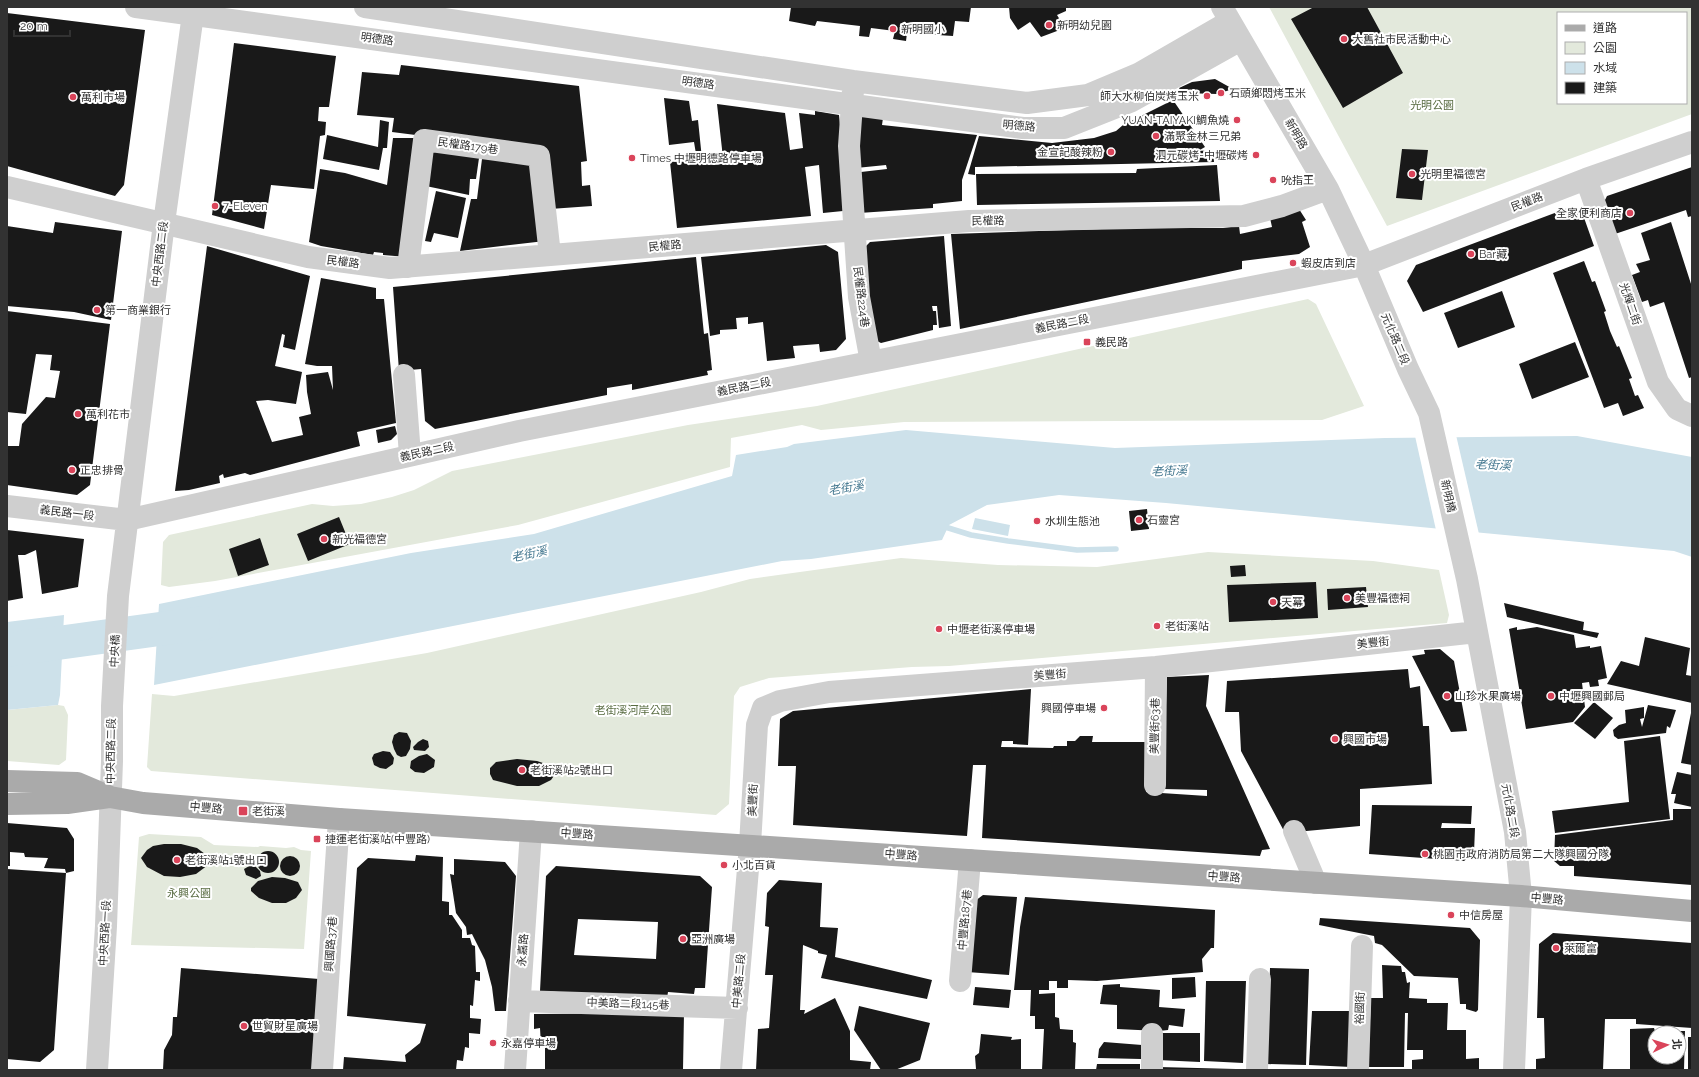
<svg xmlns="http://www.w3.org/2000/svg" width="1699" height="1077" viewBox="0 0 1699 1077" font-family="Raleway,'Noto Sans TC',sans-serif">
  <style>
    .green { fill: #e3e9dc; fill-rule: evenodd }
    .water { fill: #cde1ea }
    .pier { fill: #fff }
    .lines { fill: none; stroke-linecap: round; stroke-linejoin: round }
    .stream { stroke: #cde1ea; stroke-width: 5.5 }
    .river { stroke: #cde1ea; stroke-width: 34 }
    .building { fill: #191919; fill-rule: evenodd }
    .minor { stroke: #cfcfcf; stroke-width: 22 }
    .major { stroke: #aaa; stroke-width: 22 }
    .poi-dot { fill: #da445a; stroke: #fff; stroke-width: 1.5 }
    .labels { text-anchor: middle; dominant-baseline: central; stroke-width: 4; stroke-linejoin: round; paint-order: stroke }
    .poi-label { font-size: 11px; fill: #323232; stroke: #fff; text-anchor: start }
    .street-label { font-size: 11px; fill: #323232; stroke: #fff }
    .park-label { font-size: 11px; fill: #596c42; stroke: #fff }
    .water-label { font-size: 12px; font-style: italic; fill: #457890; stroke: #fff }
  </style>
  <rect width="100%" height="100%" fill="#fff"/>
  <path class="green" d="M1269 7H1692V114L1387 226ZM1558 13H1686V103H1558Z
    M1308 299 1316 304 1364 406 1322 420 904 422 821 430 802 425 731 438 730 467 518 525 215 581 169 587 161 585 163 542 169 535 312 504 333 506 361 504 392 497 414 490 452 471 688 425 817 406Z
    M1208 552 1373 561 1439 570 1449 615 1447 623 949 666 912 667 769 678 740 687 734 696 729 804 716 815 151 771 147 767 152 694 174 696 427 653 701 592 750 579 901 558 998 565 1097 567Z
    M58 705 64 706 68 715 66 760 59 765 7 761V710Z
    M149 834 201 837 214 845 258 847 260 846 286 848 294 847 301 850 311 851 304 949 131 945 139 837Z"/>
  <path class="water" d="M906 430 1115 448 1385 438 1577 436 1692 457V557L1674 551 1166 503 1059 495 987 505 949 525 942 540 811 559 782 561 154 685 159 604 411 553 534 534 732 476 736 455 787 447 794 444Z
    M975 518 1010 525 1008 536 972 529Z
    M64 615 60 695 58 705 7 710V622Z"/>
  <path class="pier" d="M1456 435 1479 534 1436 530 1415 436Z"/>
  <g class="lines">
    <path class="stream" d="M942 526 971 535 1008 541 1077 550 1116 549"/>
    <path class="river" d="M7 650 203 623"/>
  </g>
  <path class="building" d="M791 7H971L969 22 955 21 953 36 907 33 906 41 893 39 895 31 871 28 869 37 859 36 860 26 817 21 815 26 789 21Z
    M1009 7H1066V11L1057 15 1065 28 1041 37 1030 22 1018 30 1010 18Z
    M1314 7H1367L1403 73 1343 108 1291 19Z
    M7 13 145 30 124 185 115 196 7 166Z
    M234 43 336 56 329 107H319L318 121 326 122 325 135 320 136 314 189 271 185 264 229 212 215Z
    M401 65 579 86 587 161 581 162 582 186 590 185 592 206 550 209 542 151 392 132 394 118 357 115 362 72 399 75Z
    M1215 79 1233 89 1217 94 1182 93 1179 88 1192 82Z
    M664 98 689 101 692 121 698 120 702 159 723 158 717 104 785 113 790 150 803 148 799 113 815 115V111L839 115 844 165 843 211 823 213 819 165 805 167 811 216 677 228 670 162 697 160 694 142 669 145Z
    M1173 100 1205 147 1198 151 1213 150 1214 162 975 167V175L968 174 979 136 1052 143 1094 138 1116 131 1123 125Z
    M856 114 883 118 882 125 977 135 962 180V201L933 204V208L859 213 861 172 887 169 886 165 856 168Z
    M380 120 389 122 387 148H383L379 170 323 159 327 135 378 147Z
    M393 138H420L407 257 383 255V253L374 252 373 255 321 246 309 242 320 169 345 173 387 185Z
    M425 144 480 151 476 179H470L469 195 421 185Z
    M1402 149 1428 150 1422 200 1396 198Z
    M483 151 536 160 545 241 460 251 471 199H477Z
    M1217 165 1220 201 977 205 976 174 1136 173 1137 169Z
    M1692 167V216L1688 217 1686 210 1615 234 1604 202 1607 196Z
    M436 191 466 198 458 238 434 233 431 242 425 241Z
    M1568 208 1582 212 1594 246 1423 312 1407 281 1416 265Z
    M1299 209 1306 220 1302 222 1310 247 1299 254 1242 261V269L960 329 951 234 1133 228H1223L1239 226 1240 234 1272 227 1270 218Z
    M55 222 122 231 111 320 74 312 7 306V226L53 233Z
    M1671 222 1692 287V377L1689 378 1664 302 1650 307 1648 300 1642 302 1632 275 1640 272 1636 264 1650 260 1641 233Z
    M944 236 951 326 939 328 937 306H932L933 311H936L937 325H933V330L881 343 869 337 863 249 870 242Z
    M826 245 838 252 846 339 836 350 820 352 819 344 793 346 795 358 767 361 763 322 748 324V317L736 318 737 329 720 330V334L710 336 701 257Z
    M207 246 310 276 295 350 283 347 285 335 282 334 275 366 302 372 296 404 268 400 256 401 272 442 303 435 299 417 311 414 307 392 306 375 328 372 333 390 332 366H317L305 364 321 278 376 288V299H384L396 423 357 432 360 446 250 475 245 473 224 478 223 474 219 476 220 483 189 490 175 491Z
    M696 257 704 334 708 333 712 370 707 371 708 375 632 390V384L607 388V395L435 429 425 421 421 369 399 371 393 287Z
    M1584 261 1592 282 1595 281 1606 311 1604 312 1610 331 1617 347 1619 346 1632 378 1629 379 1635 396 1638 395 1644 408 1623 416 1618 403 1604 408 1553 273Z
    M1502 291 1515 327 1458 348 1444 313Z
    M7 311 110 324 90 485 77 495 7 485V446H19L22 424 46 397 55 398 60 371 50 370 52 355 36 354 26 414 7 412Z
    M1575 342 1589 377 1532 399 1519 364Z
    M395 426 397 434 391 440 378 443 376 430Z
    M1147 509 1149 529 1131 531 1129 511Z
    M339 517 350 544 308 561 297 534Z
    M7 530 84 539 78 587 42 594 36 550 25 555H18L23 598 7 601Z
    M260 538 269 565 238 576 229 549Z
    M1245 565 1246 576 1231 577 1230 566Z
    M1316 582 1318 618 1229 622 1227 585Z
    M1366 587 1368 607 1328 610 1327 589Z
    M1504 603 1584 622 1583 630 1599 633 1597 638 1507 617Z
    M1517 627V630L1537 627 1574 635 1576 648 1590 646V648L1601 646 1607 678 1598 680 1599 686 1590 687 1589 682 1582 683 1585 707 1573 722 1526 729 1509 629Z
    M1645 637 1690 648 1686 675 1692 676V703L1607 684 1621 661 1639 666Z
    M1440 649 1454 661 1467 731 1451 732 1412 656 1425 654 1424 650Z
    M1408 669 1410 688 1420 686 1423 726H1429L1432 784 1360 789V826L1285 833 1241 751 1239 712H1225L1227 681Z
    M1209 675 1206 706 1270 849 1262 850 1260 856 982 838 986 765H973L967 836 793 825 796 766H778L780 719 793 711 1031 689 1028 745 1013 744V741H1002L1001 747 1053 748 1054 746H1067V741H1075L1080 736H1093L1092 742H1146V792L1207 796V790L1163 789 1167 677Z
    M1594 702 1613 718 1595 739 1574 723Z
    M1648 705 1676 710 1670 728 1667 726 1666 733 1618 739 1614 736 1613 730 1619 725 1626 723 1625 710 1644 707V718L1640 719 1642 727Z
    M1691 713H1692V765L1681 763Z
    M399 732 407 733 411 741 410 749 406 756 401 757 397 755 394 749 392 742 394 735Z
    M1660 736 1670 819 1555 833 1552 811 1629 802 1624 741Z
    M423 739 428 741 429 747 425 751 414 750 413 747 418 742Z
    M383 751 390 752 394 758 393 764 386 769 380 768 374 765 372 758 374 754Z
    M427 754 435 760 434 767 424 773 415 772 410 768 411 761 419 756Z
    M517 759 537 761 549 765 556 773 551 780 539 786H517L493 780 490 774V768L496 762Z
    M1677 772 1692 775V807L1674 803 1676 794H1671Z
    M1372 805 1472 806 1471 824 1442 823 1441 828H1475L1474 853 1464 861 1369 854Z
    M1673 809H1692V885L1574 876V866H1560L1554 861 1555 835 1673 820Z
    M7 823 67 828 74 839V871L66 873 65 869 44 868 48 858 25 857 24 853 10 852V866H7Z
    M164 844H181L197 848 209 857 212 862 196 874 180 877 164 876 147 867 141 858 147 850 153 846Z
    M257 862a11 11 0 1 1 22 0a11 11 0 1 1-22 0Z
    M416 855 443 857 442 901 449 902V915H452L462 930V938H470L472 945 475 946 476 972H480V981L475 980 473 1006 470 1005V1018L481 1019 480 1034 469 1033V1048L465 1047 463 1061 457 1060 456 1070H343L344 1057 406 1062 405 1055 420 1043 426 1024 347 1016 357 868 368 858 415 861Z
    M280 866a10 10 0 1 1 20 0a10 10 0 1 1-20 0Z
    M454 859 505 862 516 876 506 1011H495L492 987 485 960 472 934 467 935 466 927 456 913 450 874 454 875Z
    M251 865 255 866 260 871 261 876 256 879 246 875 244 869Z
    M556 866 700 876 712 887 705 988H695L694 994 668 992 667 998 540 991 546 876ZM578 919 658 922 656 959 574 955Z
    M7 869 66 873 54 1050 40 1062 7 1059Z
    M272 877 285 878 298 882 302 890 296 898 286 903H272L259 898 251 891V888L258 881Z
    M779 880 822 883 820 927 838 928 835 957 932 980 927 999 821 978 827 955 818 953V951L803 945 800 1010H805L804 1014 835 998 850 1031V1060L871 1062 870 1070H756L758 1029 769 1028 773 975H765L769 927 765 926 767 893Z
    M983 895 1017 897 1009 975 967 972 975 901Z
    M1025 897 1215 910 1214 948H1211L1202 959 1203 972 1097 981 1068 980V988H1057V981H1049V990H1039V994L1055 993V1017L1059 1018 1060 1029 1073 1030V1042L1076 1043 1075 1070H1042L1044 1029H1035V1016H1030L1031 990H1014L1020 927Z
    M1320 918 1470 928 1480 940 1478 1010 1476 1012 1466 1009V1004H1460L1458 978 1414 976 1382 945 1375 943 1374 936 1319 925Z
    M1553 933 1692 943V1028L1636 1024V1019H1605L1603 1070H1536V1059L1545 1058 1544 1018H1537L1539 944Z
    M1382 965 1401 966 1402 972H1405L1407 983 1410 982 1409 998 1427 999V1003H1448L1447 1030H1466V1059L1479 1058V1070H1412V1060L1423 1059V1050H1407L1408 1013H1405L1404 1067H1368L1371 998H1383Z
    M181 968 319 979 313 1070H163L164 1050 172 1035 173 1017H177Z
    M1270 968 1309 969 1306 1065 1267 1064Z
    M1195 977 1196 997 1172 999V978Z
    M1206 981H1246L1243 1063 1204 1061Z
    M1120 984V987L1160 990 1159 1007 1185 1009 1183 1027 1169 1025 1168 1030 1159 1031 1117 1029V1005L1100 1004 1103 985Z
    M975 987 1011 990 1009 1008 973 1005Z
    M859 1006 930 1023 920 1060 895 1070H881L854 1030Z
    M1312 1011H1352L1351 1067 1309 1065Z
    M684 1013 683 1070H545V1046H541L540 1028 534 1029V1014Z
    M1654 1028 1655 1031H1685L1684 1070H1630V1029ZM1655 1033H1679V1057H1655Z
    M1160 1033H1200V1062L1158 1060Z
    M981 1034 1012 1037 1011 1040 1021 1039V1070L976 1069 975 1056 979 1053Z
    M1688 1037H1692V1070H1688Z
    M1104 1042 1142 1045 1141 1059 1098 1058 1099 1049Z
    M1097 1064H1140V1070H1096Z
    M1159 1067 1236 1069V1070H1159Z"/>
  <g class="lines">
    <path class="minor" d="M136 7 1023 128H1064L1132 101 1241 40
      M365 7 853 81 1027 103 1088 95 1138 74 1230 21
      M1222 7 1328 189 1364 265 1408 369 1429 413 1467 579 1515 832 1521 896 1514 1070
      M853 90 849 146 859 297 871 362
      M1586 179 1658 382 1677 409 1692 416
      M7 187 308 257 390 268 969 221 1244 216 1282 206 1328 189
      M408 267 424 140 539 156 550 255
      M404 375 410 455
      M7 506 127 520 519 431 1364 265 1586 179 1692 142
      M1155 785 1156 667
      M1294 831 1316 883
      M960 981 970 860
      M519 1001 737 1008
      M1152 1034V1070
      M97 1070 106 926 112 761V706L118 596 164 223 194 7
      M322 1070 339 819
      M515 1070 531 831
      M731 1070 750 845 757 725 763 708 780 701 829 692 1156 667 1477 632
      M1257 1070 1260 979
      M1358 1070 1362 946"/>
    <path class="major" d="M7 781 77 783 110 797 143 803 339 819 1521 896 1692 911
      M7 804 67 803 109 797"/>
  </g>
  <g class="poi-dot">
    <circle cx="1049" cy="25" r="4"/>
    <circle cx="893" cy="29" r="4"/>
    <circle cx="1344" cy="39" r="4"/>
    <circle cx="1221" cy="93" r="4"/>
    <circle cx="1207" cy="96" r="4"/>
    <circle cx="73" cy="97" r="4"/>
    <circle cx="1237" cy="120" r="4"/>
    <circle cx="1156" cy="136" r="4"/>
    <circle cx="1111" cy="152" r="4"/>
    <circle cx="1256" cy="155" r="4"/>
    <circle cx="632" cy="158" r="4"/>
    <circle cx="1412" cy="174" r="4"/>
    <circle cx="1273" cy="180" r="4"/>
    <circle cx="215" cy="206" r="4"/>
    <circle cx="1630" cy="213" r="4"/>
    <circle cx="1471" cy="254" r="4"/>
    <circle cx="1293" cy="263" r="4"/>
    <circle cx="97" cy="310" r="4"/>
    <rect x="1083" y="338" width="8" height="8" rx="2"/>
    <circle cx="78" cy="414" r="4"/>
    <circle cx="72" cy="470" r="4"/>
    <circle cx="1139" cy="520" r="4"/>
    <circle cx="1037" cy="521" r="4"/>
    <circle cx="324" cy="539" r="4"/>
    <circle cx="1347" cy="598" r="4"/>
    <circle cx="1273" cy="602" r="4"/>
    <circle cx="1157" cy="626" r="4"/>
    <circle cx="939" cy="629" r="4"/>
    <circle cx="1447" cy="696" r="4"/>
    <circle cx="1551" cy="696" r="4"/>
    <circle cx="1104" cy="708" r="4"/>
    <circle cx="1335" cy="739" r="4"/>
    <circle cx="522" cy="770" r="4"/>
    <rect x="238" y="806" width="10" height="10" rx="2"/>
    <rect x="313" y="835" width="8" height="8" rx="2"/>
    <circle cx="1425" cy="854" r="4"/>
    <circle cx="177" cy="860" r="4"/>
    <circle cx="724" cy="865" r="4"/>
    <circle cx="1451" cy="915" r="4"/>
    <circle cx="683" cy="939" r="4"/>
    <circle cx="1556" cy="948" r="4"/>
    <circle cx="244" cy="1026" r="4"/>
    <circle cx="493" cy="1043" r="4"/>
  </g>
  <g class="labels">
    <g class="poi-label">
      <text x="1057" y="25">新明幼兒園</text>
      <text x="901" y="29">新明國小</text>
      <text x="1352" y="39">大舊社市民活動中心</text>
      <text x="1229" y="93">石頭鄉悶烤玉米</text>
      <text x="1199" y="96" text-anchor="end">師大水柳伯炭烤玉米</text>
      <text x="81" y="97">萬利市場</text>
      <text x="1229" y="120" text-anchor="end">YUAN-TAIYAKI鯛魚燒</text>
      <text x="1164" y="136">滿聚金林三兄弟</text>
      <text x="1103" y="152" text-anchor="end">金宣記酸辣粉</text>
      <text x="1248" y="155" text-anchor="end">泗元碳烤-中壢碳烤</text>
      <text x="640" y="158">Times 中壢明德路停車場</text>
      <text x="1420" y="174">光明里福德宮</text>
      <text x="1281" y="180">吮指王</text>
      <text x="223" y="206">7-Eleven</text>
      <text x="1622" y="213" text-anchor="end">全家便利商店</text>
      <text x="1479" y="254">Bar藏</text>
      <text x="1301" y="263">蝦皮店到店</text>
      <text x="105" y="310">第一商業銀行</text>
      <text x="1095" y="342">義民路</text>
      <text x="86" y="414">萬利花市</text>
      <text x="80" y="470">正忠排骨</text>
      <text x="1147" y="520">石靈宮</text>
      <text x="1045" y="521">水圳生態池</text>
      <text x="332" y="539">新光福德宮</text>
      <text x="1355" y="598">美豐福德祠</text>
      <text x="1281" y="602">天冪</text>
      <text x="1165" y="626">老街溪站</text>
      <text x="947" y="629">中壢老街溪停車場</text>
      <text x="1455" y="696">山珍水果廣場</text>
      <text x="1559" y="696">中壢興國郵局</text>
      <text x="1096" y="708" text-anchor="end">興國停車場</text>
      <text x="1343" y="739">興國市場</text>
      <text x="530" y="770">老街溪站2號出口</text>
      <text x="252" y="811">老街溪</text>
      <text x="325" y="839">捷運老街溪站(中豐路)</text>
      <text x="1433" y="854">桃園市政府消防局第二大隊興國分隊</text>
      <text x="185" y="860">老街溪站1號出口</text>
      <text x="732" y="865">小北百貨</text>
      <text x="1459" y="915">中信房屋</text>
      <text x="691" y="939">亞洲廣場</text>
      <text x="1564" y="948">萊爾富</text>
      <text x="252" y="1026">世貿財星廣場</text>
      <text x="501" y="1043">永嘉停車場</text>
    </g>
    <g class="street-label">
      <text transform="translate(377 39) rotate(8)">明德路</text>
      <text transform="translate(698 83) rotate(8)">明德路</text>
      <text transform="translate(1019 126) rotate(5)">明德路</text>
      <text transform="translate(1296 134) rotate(60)">新明路</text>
      <text transform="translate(468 146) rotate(8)">民權路179巷</text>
      <text transform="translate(1527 202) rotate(-21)">民權路</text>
      <text transform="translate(988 221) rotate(-1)">民權路</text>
      <text transform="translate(665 246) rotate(-5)">民權路</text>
      <text transform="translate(160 254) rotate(-83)">中央西路二段</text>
      <text transform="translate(343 262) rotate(7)">民權路</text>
      <text transform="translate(861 297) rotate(83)">民權路224巷</text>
      <text transform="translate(1630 304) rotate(71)">光輝二街</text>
      <text transform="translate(1062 324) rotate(-11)">義民路二段</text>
      <text transform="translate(1395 339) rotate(67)">元化路二段</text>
      <text transform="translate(744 387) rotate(-11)">義民路二段</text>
      <text transform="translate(427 452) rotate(-12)">義民路二段</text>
      <text transform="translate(1448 496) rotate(77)">新明橋</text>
      <text transform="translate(67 513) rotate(7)">義民路一段</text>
      <text transform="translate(1373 643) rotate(-6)">美豐街</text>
      <text transform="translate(115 651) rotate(-87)">中央橋</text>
      <text transform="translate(1050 675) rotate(-4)">美豐街</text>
      <text transform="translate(1155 726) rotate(-89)">美豐街63巷</text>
      <text transform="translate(111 751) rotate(-89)">中央西路二段</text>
      <text transform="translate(753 800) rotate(-87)">美豐街</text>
      <text transform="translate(206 808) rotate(5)">中豐路</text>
      <text transform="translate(1510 811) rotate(80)">元化路二段</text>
      <text transform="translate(577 834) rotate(4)">中豐路</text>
      <text transform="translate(901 855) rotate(4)">中豐路</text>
      <text transform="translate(1224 877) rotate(4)">中豐路</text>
      <text transform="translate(1547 899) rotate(5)">中豐路</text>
      <text transform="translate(965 920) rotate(-85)">中豐路187巷</text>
      <text transform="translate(105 933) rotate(-87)">中央西路一段</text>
      <text transform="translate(331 944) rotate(-86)">興國路37巷</text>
      <text transform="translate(523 950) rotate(-86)">永嘉路</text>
      <text transform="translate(739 981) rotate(-85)">中美路二段</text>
      <text transform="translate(628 1004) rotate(2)">中美路二段145巷</text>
      <text transform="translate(1360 1008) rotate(-88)">裕國街</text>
    </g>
    <g class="park-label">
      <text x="1432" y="105">光明公園</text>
      <text x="633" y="710">老街溪河岸公園</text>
      <text x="189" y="893">永興公園</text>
    </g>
    <g class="water-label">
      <text transform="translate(1493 465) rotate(2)">老街溪</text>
      <text transform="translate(1169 471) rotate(-2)">老街溪</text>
      <text transform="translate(846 488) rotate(-10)">老街溪</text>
      <text transform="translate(529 554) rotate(-12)">老街溪</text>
    </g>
  </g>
  <rect width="1699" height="1077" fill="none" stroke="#323232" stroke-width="16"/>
  <rect x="1557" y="12" width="130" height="92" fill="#ffffff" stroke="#adadad"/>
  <rect x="1565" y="25" width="20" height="6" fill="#aaaaaa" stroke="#adadad"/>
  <text x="1593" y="32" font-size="12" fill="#323232">道路</text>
  <rect x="1565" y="42" width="20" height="12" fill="#e3e9dc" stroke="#adadad"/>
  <text x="1593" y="52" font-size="12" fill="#323232">公園</text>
  <rect x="1565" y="62" width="20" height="12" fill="#cde1ea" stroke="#adadad"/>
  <text x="1593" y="72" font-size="12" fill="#323232">水域</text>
  <rect x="1565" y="82" width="20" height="12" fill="#191919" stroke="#adadad"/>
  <text x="1593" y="92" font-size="12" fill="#323232">建築</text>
  <g transform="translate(1667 1045) rotate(86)"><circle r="19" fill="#ffffff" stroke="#adadad"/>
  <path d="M0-3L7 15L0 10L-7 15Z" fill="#da445a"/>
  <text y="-6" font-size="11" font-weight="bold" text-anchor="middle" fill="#323232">北</text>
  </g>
  <path d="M14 30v6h56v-6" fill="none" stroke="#323232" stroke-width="2"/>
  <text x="20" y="30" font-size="12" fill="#323232" stroke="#ffffff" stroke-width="3" paint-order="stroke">20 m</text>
</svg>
